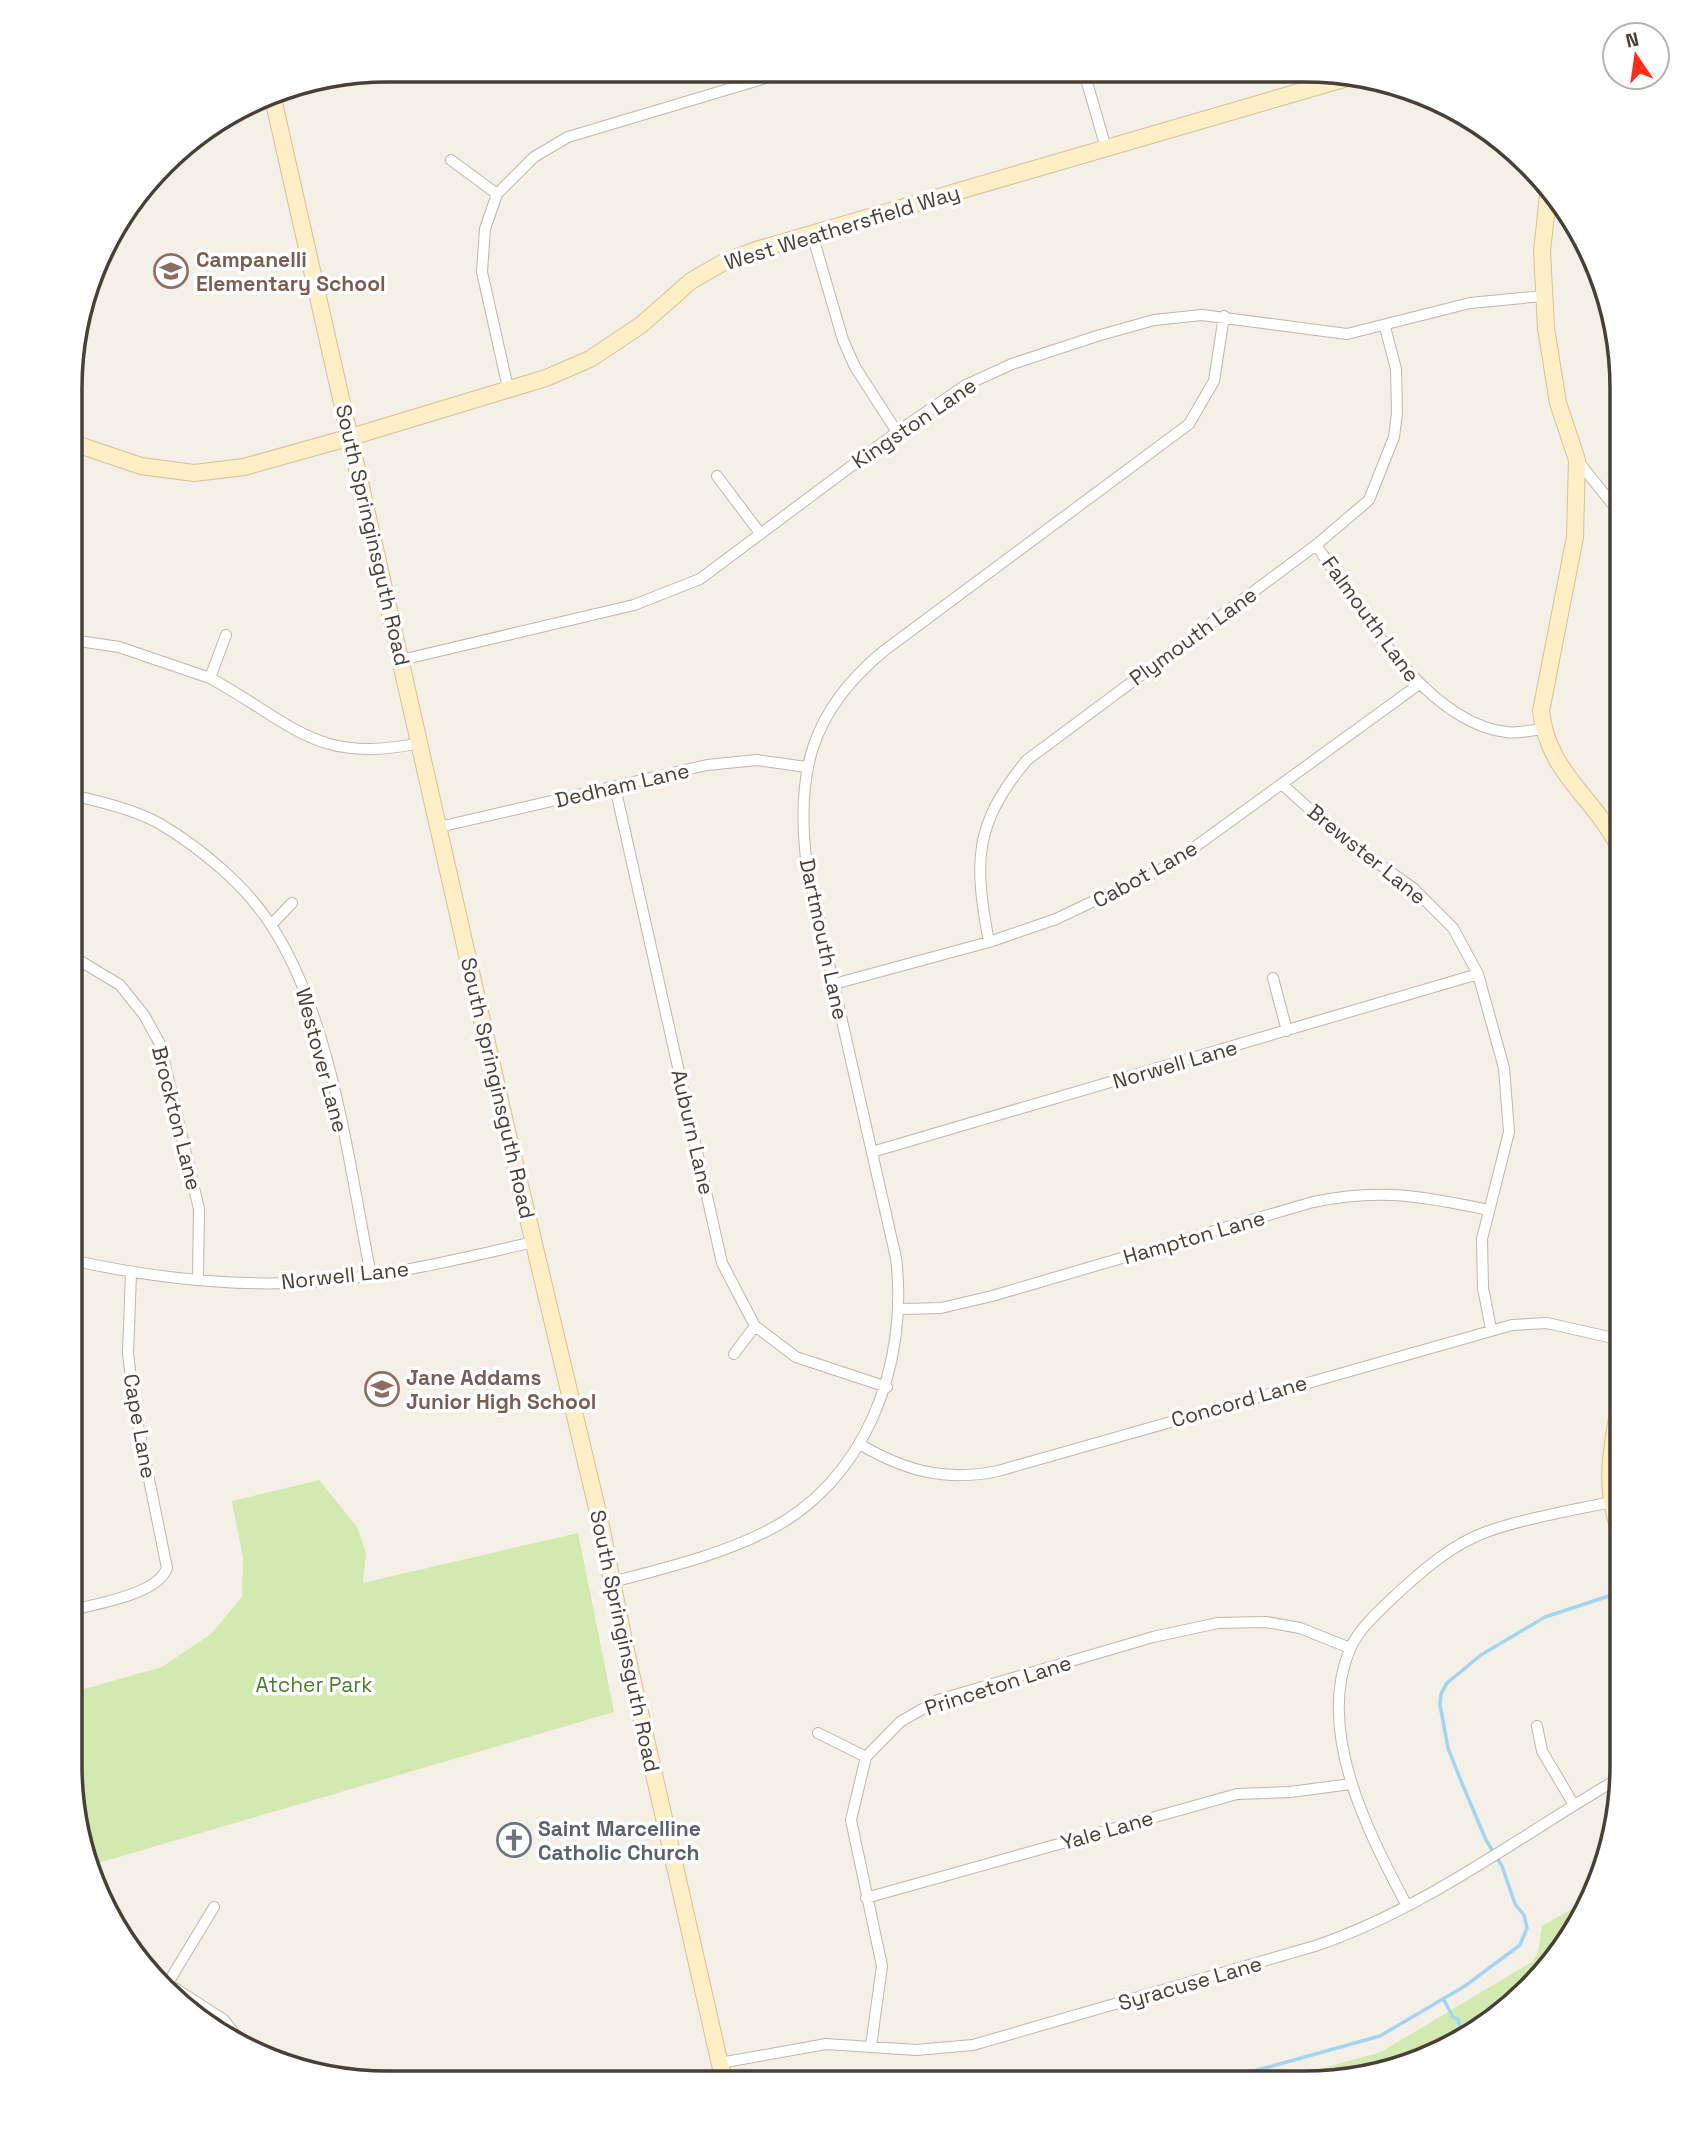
<svg xmlns="http://www.w3.org/2000/svg" width="1692" height="2153" viewBox="0 0 1692 2153" font-family="'Space Grotesk',sans-serif">
  <style>
    .green { fill: #d2e9b0 }
    .lines { fill: none; stroke-linecap: round; stroke-linejoin: round }
    .stream { stroke: #a3d5f2; stroke-width: 3.5 }
    .street-casing { stroke: #c0b7aa; stroke-width: 12 }
    .secondary-casing { stroke: #d5c297; stroke-width: 18 }
    .street { stroke: #fff; stroke-width: 10 }
    .secondary { stroke: #ffefc7; stroke-width: 16 }
    .labels { text-anchor: middle; dominant-baseline: central; stroke-width: 7; stroke-linejoin: round; paint-order: stroke }
    .street-label { font-size: 21px; fill: #484036; stroke: #fff }
    .education-label { font-size: 21px; font-weight: bold; fill: #785e54; stroke: #fff; text-anchor: start }
    .park-label { font-size: 21px; fill: #4b7c27; stroke: #fff }
    .worship-label { font-size: 21px; font-weight: bold; fill: #5b616d; stroke: #fff; text-anchor: start }
    .rim { fill: none; stroke: #484036; stroke-width: 3.5 }
  </style>
  <rect width="100%" height="100%" fill="#f4f0e8"/>
  <path class="green" d="M319 1480 357 1527 366 1553 363 1583 578 1533 614 1712 88 1866C66 1813 70 1749 70 1693L162 1667 211 1634 242 1597 243 1558 232 1501Z
    M1586 1901 1579 1924 1529 1990 1463 2041 1325 2082H1273L1381 2052 1533 1961 1538 1952 1542 1926Z"/>
  <g class="lines">
    <path class="stream" d="M1444 2000 1453 2017 1458 2019 1463 2040
      M1215 2082 1380 2036 1465 1986 1520 1945 1527 1928 1524 1915 1515 1904 1502 1866 1486 1840 1461 1781 1448 1748 1440 1705 1441 1694 1447 1683 1481 1655 1545 1617 1621 1592"/>
    <g class="street-casing">
      <path id="street" d="M1084 72 1106 148
        M451 160 497 194
        M812 234 843 340 855 367 897 432
        M508 388 482 272 485 229 497 194 534 157 568 137 789 71
        M1577 460 1622 516
        M717 476 760 533
        M1316 545C1359 606 1424 722 1506 732 1517 734 1532 730 1543 729
        M72 640 119 647 210 678 226 635
        M401 660 634 605 700 579 897 432 966 385 1012 364 1097 336 1154 320 1202 315 1347 334 1470 303 1543 296
        M210 678C294 724 317 765 420 743
        M1283 785 1338 835 1413 888 1453 928 1478 974 1504 1068 1509 1132 1482 1239 1483 1288 1491 1329
        M615 787 722 1263 755 1326 796 1357 887 1387
        M72 795C101 802 137 810 162 825 203 850 245 885 271 925 332 1018 349 1166 371 1275
        M439 827 707 765 757 760 806 767
        M271 925 292 903
        M989 942C974 862 973 825 1027 760L1316 545 1369 500 1394 437 1397 413 1396 369 1385 327
        M72 956 120 985 144 1015 160 1044 199 1209 198 1278
        M1273 978 1287 1031
        M834 984 989 942 1056 919 1170 865 1418 685
        M872 1152 1478 974
        M71 1260C148 1277 235 1287 314 1282 388 1277 462 1258 534 1242
        M901 1309 941 1308 992 1296 1313 1202C1381 1188 1422 1196 1489 1210
        M734 1354 755 1326
        M861 1445C906 1471 946 1482 998 1471L1512 1325 1547 1323 1622 1340
        M613 1582C664 1568 717 1556 765 1532 866 1483 909 1364 896 1258L807 867C795 774 810 711 885 650L1189 424 1214 381 1224 316
        M70 1611C97 1603 157 1595 167 1568L134 1405 128 1353 131 1274
        M1537 1726 1542 1751 1574 1805
        M818 1733 866 1757
        M866 1898 1237 1794 1290 1792 1351 1784
        M1407 1906C1369 1834 1315 1732 1350 1649 1359 1628 1382 1608 1399 1592 1424 1569 1453 1544 1486 1532 1526 1518 1569 1511 1611 1502
        M168 1983 214 1907
        M170 1985 224 2020 243 2045
        M871 2046 882 1966 851 1820 866 1757 900 1722 938 1700 1153 1637 1218 1623 1266 1622 1300 1628 1350 1648
        M720 2063 826 2044 916 2050 973 2045 1315 1946C1425 1909 1521 1835 1621 1777"/>
    </g>
    <g class="secondary-casing">
      <path id="secondary" d="M272 94 505 1122 600 1521 626 1651 724 2082
        M1548 196 1542 251 1546 328 1558 403 1577 460 1575 537 1541 711C1548 775 1596 797 1622 853
        M73 443 141 466 194 473 244 467 351 437 546 378 590 359 641 325 691 281 722 263 756 250 1354 76
        M1621 1534C1602 1488 1612 1442 1622 1394"/>
    </g>
    <use href="#street" class="street"/>
    <use href="#secondary" class="secondary"/>
  </g>
  <defs>
    <g id="school-ring" transform="scale(1.75)"><circle r="9.5" fill="#fff" stroke="#8d6e63" stroke-width="1.5"/><path d="M0-5L7-2L0 1L-7-2ZM-4 1L0 2.5L4 1V4Q0 6-4 4Z" fill="#8d6e63"/></g>
    <g id="church-ring" transform="scale(1.75)"><circle r="9.5" fill="#fff" stroke="#6b7280" stroke-width="1.5"/><path d="M-1.2-6h2.4v3.5h3.3v2.4h-3.3V6h-2.4V-.1h-3.3v-2.4h3.3Z" fill="#6b7280"/></g>
  </defs>
  <g fill-rule="evenodd">
    <use href="#school-ring" x="171" y="271"/>
    <use href="#school-ring" x="382" y="1389"/>
    <use href="#church-ring" x="514" y="1840"/>
  </g>
  <g class="labels">
    <g class="street-label">
      <text transform="translate(842 227) rotate(-17)">West Weathersfield Way</text>
      <text transform="translate(914 423) rotate(-34)">Kingston Lane</text>
      <text transform="translate(373 535) rotate(77)">South Springinsguth Road</text>
      <text transform="translate(1371 619) rotate(54)">Falmouth Lane</text>
      <text transform="translate(1193 636) rotate(-36)">Plymouth Lane</text>
      <text transform="translate(622 785) rotate(-13)">Dedham Lane</text>
      <text transform="translate(1367 854) rotate(39)">Brewster Lane</text>
      <text transform="translate(1145 874) rotate(-29)">Cabot Lane</text>
      <text transform="translate(824 939) rotate(78)">Dartmouth Lane</text>
      <text transform="translate(322 1060) rotate(75)">Westover Lane</text>
      <text transform="translate(1175 1064) rotate(-16)">Norwell Lane</text>
      <text transform="translate(498 1088) rotate(77)">South Springinsguth Road</text>
      <text transform="translate(177 1118) rotate(76)">Brockton Lane</text>
      <text transform="translate(693 1132) rotate(77)">Auburn Lane</text>
      <text transform="translate(1194 1237) rotate(-16)">Hampton Lane</text>
      <text transform="translate(345 1275) rotate(-6)">Norwell Lane</text>
      <text transform="translate(1239 1401) rotate(-16)">Concord Lane</text>
      <text transform="translate(140 1426) rotate(80)">Cape Lane</text>
      <text transform="translate(625 1641) rotate(78)">South Springinsguth Road</text>
      <text transform="translate(998 1685) rotate(-18)">Princeton Lane</text>
      <text transform="translate(1107 1830) rotate(-16)">Yale Lane</text>
      <text transform="translate(1190 1983) rotate(-16)">Syracuse Lane</text>
    </g>
    <g class="education-label">
      <text x="196" y="259">Campanelli<tspan x="196" dy="24">Elementary School</tspan></text>
      <text x="406" y="1377">Jane Addams<tspan x="406" dy="24">Junior High School</tspan></text>
    </g>
    <g class="park-label">
      <text x="314" y="1684">Atcher Park</text>
    </g>
    <g class="worship-label">
      <text x="538" y="1828">Saint Marcelline<tspan x="538" dy="24">Catholic Church</tspan></text>
    </g>
  </g>
  <path d="M0 0H1692V2153H0ZM388 82H1304A306 306 0 0 1 1610 388V1765A306 306 0 0 1 1304 2071H388A306 306 0 0 1 82 1765V388A306 306 0 0 1 388 82Z" fill="#fff" fill-rule="evenodd"/>
  <path class="rim" d="M388 82H1304A306 306 0 0 1 1610 388V1765A306 306 0 0 1 1304 2071H388A306 306 0 0 1 82 1765V388A306 306 0 0 1 388 82Z"/>
  <g transform="translate(1636 56) rotate(347)"><circle r="33" fill="#ffffff" stroke="#b6b3af" stroke-width="2"/>
  <path d="M0-5L12 26L0 18L-12 26Z" fill="#ff2d14"/>
  <text y="-10" font-size="19" font-weight="bold" text-anchor="middle" fill="#484036">N</text>
  </g>
</svg>
